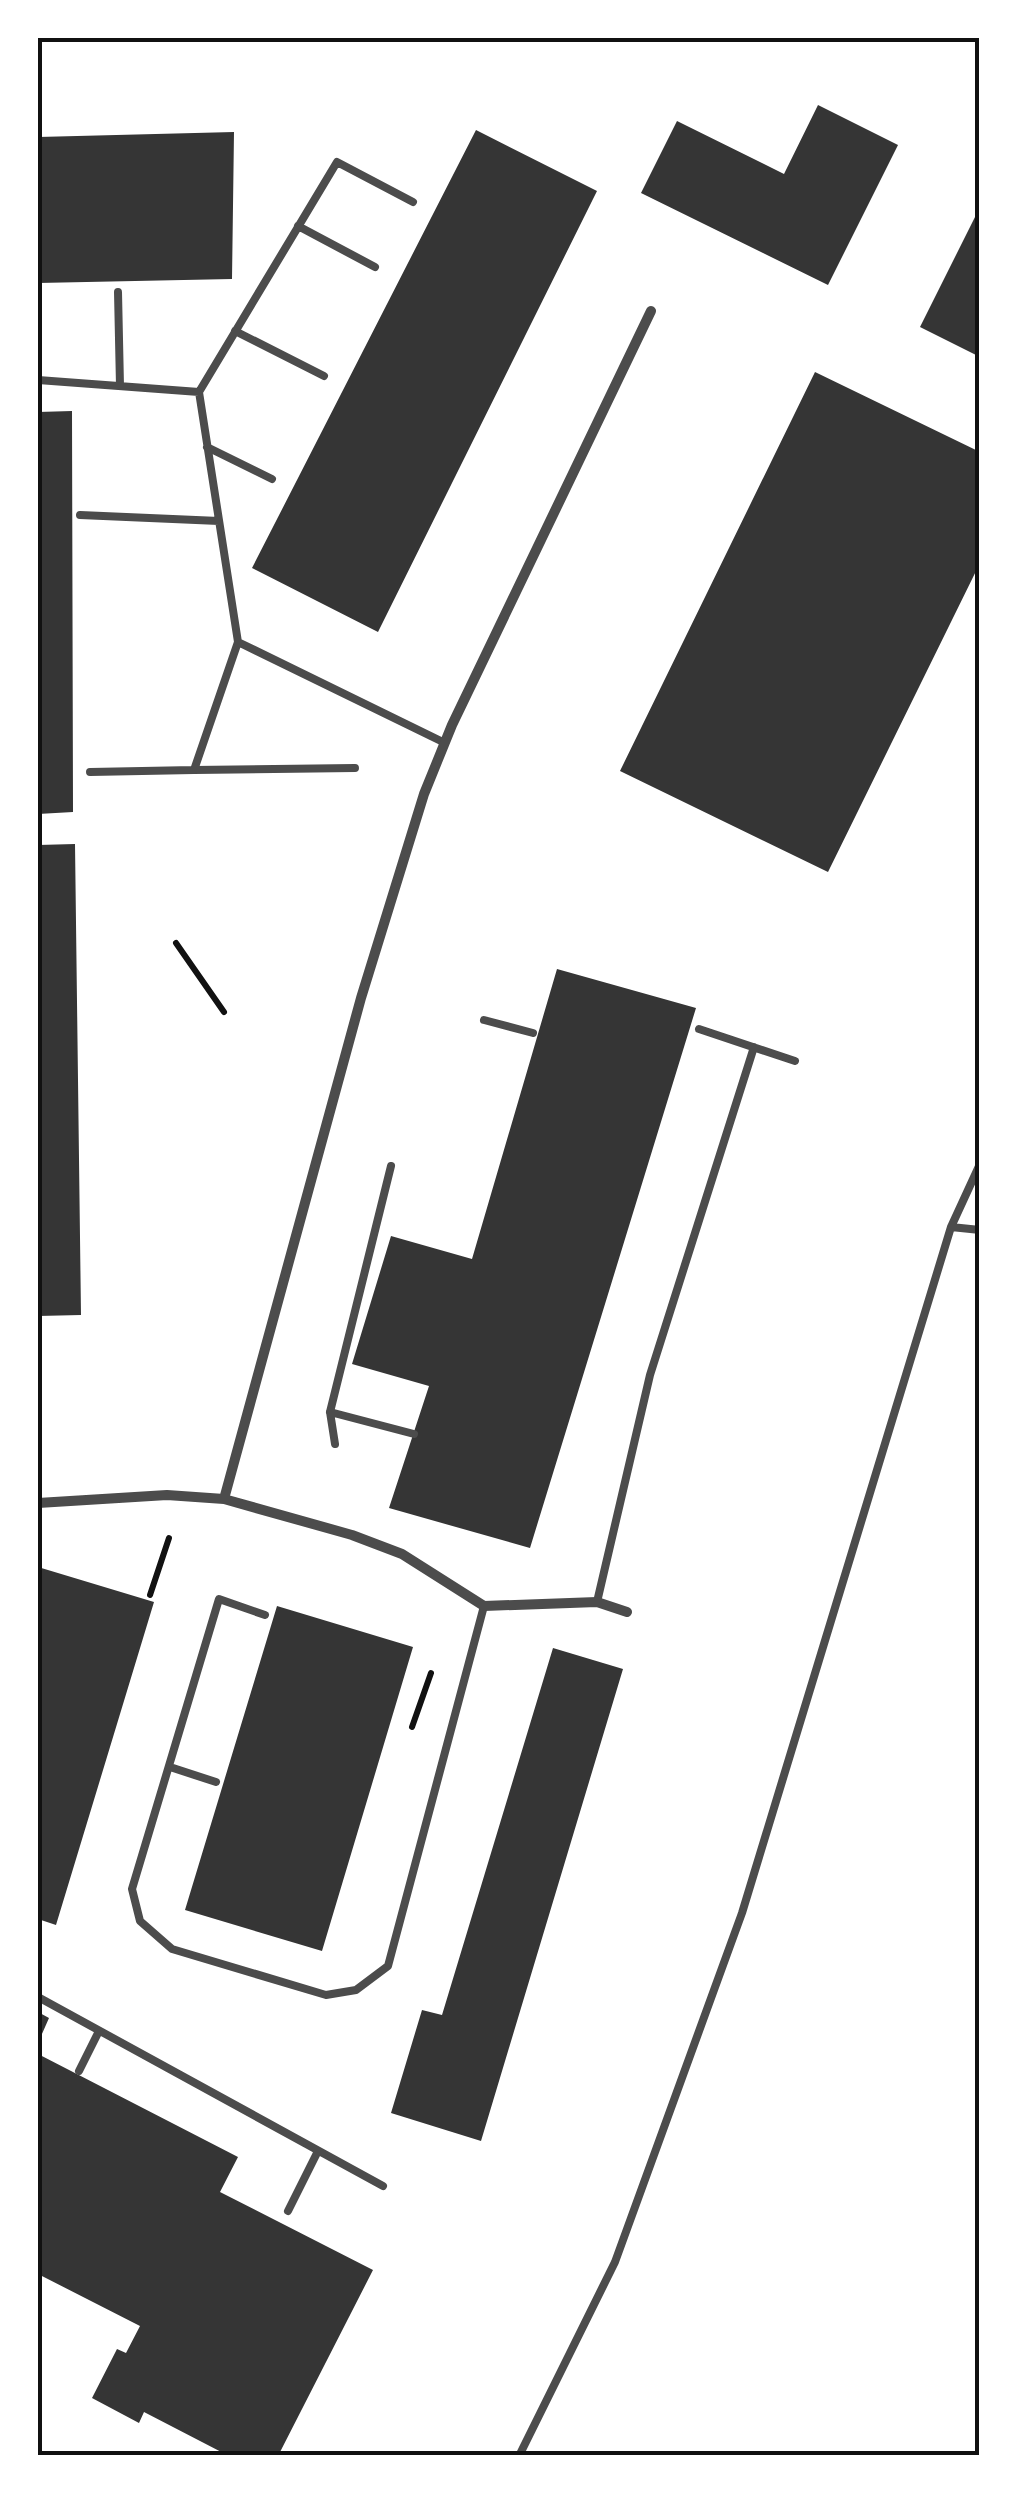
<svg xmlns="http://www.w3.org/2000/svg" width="1017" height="2493" viewBox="0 0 1017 2493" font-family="Poppins,sans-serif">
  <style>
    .building { fill: #353535 }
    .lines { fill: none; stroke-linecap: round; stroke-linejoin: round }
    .path { stroke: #111; stroke-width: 6 }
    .service { stroke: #4c4c4c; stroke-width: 8 }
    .minor { stroke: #4c4c4c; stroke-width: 10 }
    .neatline { fill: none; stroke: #111; stroke-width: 4 }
  </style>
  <rect width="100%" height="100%" fill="#fff"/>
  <path class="building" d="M818 105 898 145 828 285 641 193 677 121 784 174Z
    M476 130 597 191 378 632 252 568Z
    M234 132 232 279 38 283V137Z
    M980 207V357L920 327Z
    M815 372 980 452V563L828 872 620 771Z
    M72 411 73 812 38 814V412Z
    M75 844 81 1315 38 1316V845Z
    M557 969 696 1008 530 1548 389 1508 429 1386 352 1364 391 1236 472 1259Z
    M38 1567 154 1602 56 1925 38 1919Z
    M277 1606 413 1647 322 1951 185 1910Z
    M553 1648 623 1669 481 2141 391 2113 422 2010 442 2015Z
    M38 2012 49 2018 38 2043Z
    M38 2054 238 2157 220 2192 373 2270 278 2456H229L144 2412 139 2423 92 2398 117 2349 126 2353 140 2326 38 2274Z"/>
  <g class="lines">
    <path class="path" d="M176 943 224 1012
      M150 1595 169 1538
      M412 1727 431 1673"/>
    <path class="service" d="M413 202 337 162 199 392 238 642 445 743
      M298 226 375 267
      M118 292 120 386
      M235 331 324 376
      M38 380 199 392
      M207 447 272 479
      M80 515 219 521
      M238 642 194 770 355 768
      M90 772 194 770
      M484 1020 533 1033
      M699 1029 795 1061
      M391 1166 330 1412 414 1434
      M951 1227 980 1230
      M330 1412 335 1444
      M597 1602 650 1375 754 1047
      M265 1615 219 1599 132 1889 140 1921 172 1949 326 1995 356 1990 388 1966 484 1606
      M170 1767 216 1782
      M38 1997 383 2186
      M79 2071 98 2033
      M288 2211 318 2151
      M519 2456 615 2262 742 1913 951 1227 980 1164"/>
    <path class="minor" d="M224 1499 361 998 424 794 452 725 651 311
      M38 1503 167 1495 224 1499 352 1535 402 1554 484 1606 597 1602 627 1612"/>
  </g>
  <rect width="1017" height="2493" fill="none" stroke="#ffffff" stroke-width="80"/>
  <rect x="40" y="40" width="937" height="2413" class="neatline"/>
</svg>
